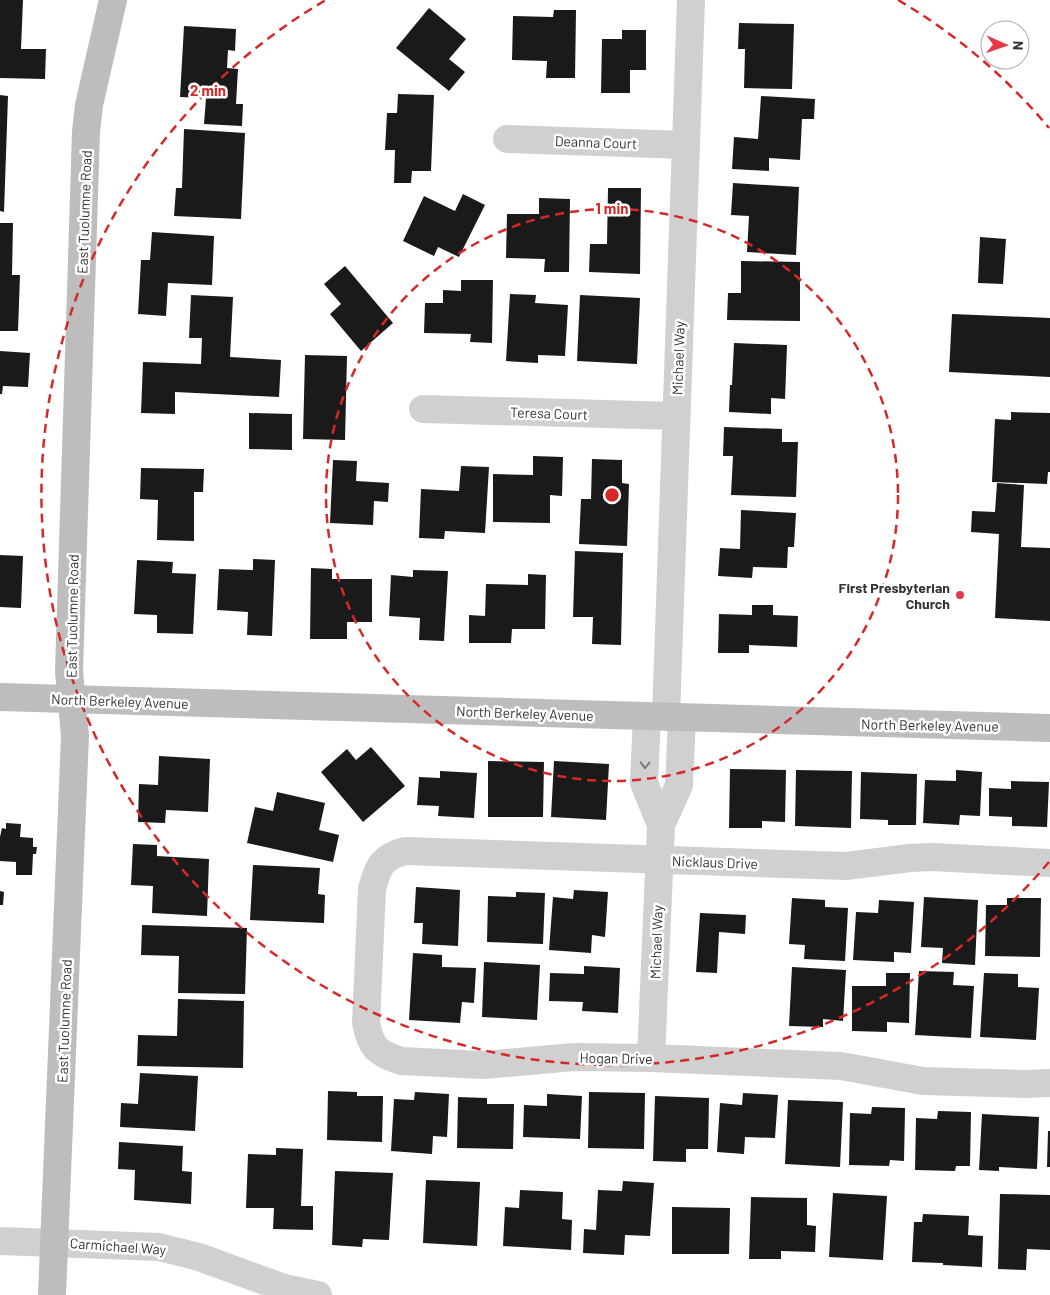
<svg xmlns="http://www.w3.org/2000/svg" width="1050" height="1295" viewBox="0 0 1050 1295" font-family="Barlow,sans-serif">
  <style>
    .building { fill: #1a1a1a }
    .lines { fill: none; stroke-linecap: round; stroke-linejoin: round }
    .street { stroke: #d0d0d0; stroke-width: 28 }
    .secondary { stroke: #bdbdbd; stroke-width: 28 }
    .oneway { stroke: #7a7a7a }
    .ring { fill: none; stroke: #d62828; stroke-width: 2.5; stroke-dasharray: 9 6 }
    .poi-dot { fill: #e63946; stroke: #fff; stroke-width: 2 }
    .labels { text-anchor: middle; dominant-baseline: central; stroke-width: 5; stroke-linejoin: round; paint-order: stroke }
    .street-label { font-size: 14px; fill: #333; stroke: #fff }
    .poi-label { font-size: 14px; font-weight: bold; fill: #333; stroke: #fff; text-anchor: end }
    .centre { fill: #d62828; stroke: #fff; stroke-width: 2.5 }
    .ring-label { font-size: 15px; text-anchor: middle; font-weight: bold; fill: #d62828; stroke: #fff; stroke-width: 5; stroke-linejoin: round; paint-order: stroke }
  </style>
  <rect width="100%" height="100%" fill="#fff"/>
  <path class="building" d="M0 0H23L21 49H46L45 79 0 78Z
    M429 8 466 39 449 59 465 72 449 91 396 48Z
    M554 10H576L575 78H546L547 61 512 60 513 16 553 17Z
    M739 23 794 24 792 89 744 88 745 49H738Z
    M184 26 236 29 235 51 228 50 227 68 238 69 236 104H243L242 126 204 124 206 98 180 97Z
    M622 30H646V70H630V93H601L602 39H622Z
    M398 94 434 95 431 171H412L411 183H394L395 150H385L387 113H397Z
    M0 95 8 96 4 212 0 211Z
    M761 96 815 99 814 119H802L800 160 769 158V171L732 169 734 137 758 139Z
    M184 129 245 133 241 219 174 216 176 188H182Z
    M733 183 799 187 796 255 747 252 749 216 731 215Z
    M608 188H641L640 274 589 272 590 244H607Z
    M463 194 485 205 459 257 438 247 434 256 403 241 424 196 455 211Z
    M539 198 570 199 569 272H544L545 259 506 258 507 214H539Z
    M0 223H13L12 275H20L18 331H0Z
    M152 232 214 236 212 285 168 283 166 316 138 314 141 260H150Z
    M980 237 1006 239 1003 284 978 283Z
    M741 261 800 262V321L727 320 728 293H741Z
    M345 266 393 323 361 351 330 314 341 304 324 284Z
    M461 280H493L492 343 470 342 471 334 424 333 425 303H443V290L461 291Z
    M510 294 536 295 535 303 568 305 565 356 538 355V363L506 361Z
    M191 295 233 297 230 357 281 360 279 397 175 392V414L141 413 143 362 201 364 202 338H189Z
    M580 295 640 298 637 364 577 361Z
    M952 314 1050 318V377L949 372Z
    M734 343 787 345 785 399 771 398V414L729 412 730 385H732Z
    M0 351 30 353 28 387 3 386 2 394H0Z
    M305 355 347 356 345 440 303 439Z
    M1011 412 1050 413V472H1048L1047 484 992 482 995 419 1011 420Z
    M249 413 292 414V450L249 449Z
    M724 427 782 429V442H798L796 497 731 495 733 456H723Z
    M533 456 563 457 562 496 550 495V523L493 522V474L533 475Z
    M592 459 622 460V483L629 484 627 546 579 544 581 499H591Z
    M333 460 357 461 356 481 389 483 388 502 374 501 373 525 330 523Z
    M461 466 489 467 485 533 445 531 444 539 419 538 421 489 459 491Z
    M141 468 204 469 203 492H194V541L157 540 158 500 140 499Z
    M997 483 1024 485 1021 547 1050 548V621L995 618 999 534 971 532 972 511 995 512Z
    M741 510 796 513 794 547H788L787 568 753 567 752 578 718 576 720 548 740 549Z
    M575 551 623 553 621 645 592 644 593 617H573Z
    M0 555 23 556 21 608 0 607Z
    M253 559 275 560 272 636 247 635 248 612 217 610 219 569 253 570Z
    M137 560 173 562 172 573 196 574 193 634 157 633V615L134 614Z
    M311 568 332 569V579H372V622H347V639H310Z
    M413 570 448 571 444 641 419 640 420 618 389 616 391 575 413 577Z
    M528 574 546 575 545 629H512L511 643H469V615L485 616 486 584 528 585Z
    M752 605H773V615L798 616 797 647 749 645V653H718L719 614 752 615Z
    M371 747 405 786 363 822 321 772 347 749 356 760Z
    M159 756 210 759 208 812 166 810 165 823 138 822 139 784 158 785Z
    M488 761 544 762 543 817H488Z
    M554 761 609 764 606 820 551 817Z
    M730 769 786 770 785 822 762 821V828H729Z
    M796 770 852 771 851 828 795 826Z
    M956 770 982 772 980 816 960 815 959 825 923 823 925 780 956 781Z
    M440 771 477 773 474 818 438 816 439 806 417 805 419 777 440 778Z
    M861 772 917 774 916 825H888V820L860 819Z
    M1011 781 1049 782 1047 827 1012 826V817L989 816V788L1011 789Z
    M277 792 325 803 319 830 339 835 333 862 247 843 255 807 273 811Z
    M6 823 21 824 20 837 33 838V847H37L36 854H33L32 875H16V862L0 861V837L2 828 6 829Z
    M133 844 157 845V856L209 859 207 916 152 913 153 886 131 885Z
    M253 865 320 868 318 894 325 895 324 923 250 920Z
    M416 887 460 890 458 946 422 944 423 923H414Z
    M574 890 608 892 605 937 592 935 591 953 549 950 553 897 573 899Z
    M0 891 4 892 3 905H0Z
    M516 892 545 893 543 944 487 942 488 896 516 897Z
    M924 897 978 900 975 965 942 963 943 948 921 947Z
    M792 898 825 900V907L848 908 845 961 804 959 805 945 789 944Z
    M1007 898H1041L1040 957 985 956 986 905H1007Z
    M879 900 914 902 911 953 894 952V962L853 960 856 912 878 913Z
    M700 913 746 915 745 934 719 932 717 973 696 972Z
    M142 925 247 928 245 994 178 993 179 956 141 955Z
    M413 953 442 955V967L476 968 474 1003 462 1002 460 1023 409 1020Z
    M484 962 540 965 537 1020 482 1017Z
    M584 966 620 968 618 1013 582 1011 583 1002 549 1001 550 973 584 974Z
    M792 967 846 970 843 1021 823 1019V1027L789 1026Z
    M919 971 954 972 953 985 974 986 971 1038 915 1035Z
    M886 973H910L909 1023 887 1022V1032L852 1031V986H886Z
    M984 973 1018 974V987L1039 988 1036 1040 980 1037Z
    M178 999 244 1001 243 1068 137 1066 138 1035 177 1036Z
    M140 1073 198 1076 195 1131 120 1127 121 1103 138 1104Z
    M328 1091 357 1092V1096H383L382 1142 327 1140Z
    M415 1092 449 1094 447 1137 433 1136 432 1154 391 1151 394 1099 414 1100Z
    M589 1092 645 1093 644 1149 588 1148Z
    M743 1093 778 1095 775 1138 745 1137 744 1154 717 1152 720 1103 742 1105Z
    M547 1094 582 1096 580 1139 523 1137 524 1105 547 1106Z
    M655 1096 709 1098 708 1149H686V1162L653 1161Z
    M458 1097 487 1098V1104H514L513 1149 457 1148Z
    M788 1100 843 1102 840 1167 785 1164Z
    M872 1107 905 1108 904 1161 890 1160 889 1166 849 1165 850 1113 871 1114Z
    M938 1111 971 1112 970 1166H956L955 1171 915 1170 916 1118 937 1119Z
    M982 1114 1039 1117 1037 1169 999 1167V1171L979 1170Z
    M1048 1131H1050V1167H1047Z
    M119 1142 183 1146 182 1171 192 1172 191 1204 134 1200 135 1170 118 1169Z
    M276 1148 303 1149 301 1206H313V1230L273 1229 274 1208H246L248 1154 276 1155Z
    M335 1171 393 1173 389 1240 363 1239 362 1247 332 1245Z
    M426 1180 480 1182 477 1246 423 1243Z
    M623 1181 654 1183 650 1236 625 1235 624 1255 583 1253 584 1229 596 1230 598 1190 622 1191Z
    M520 1190 563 1192 562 1219 572 1220 571 1250 503 1246 505 1207 519 1208Z
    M833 1193 887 1196 883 1260 829 1257Z
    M1000 1194 1050 1195V1250L1027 1249 1026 1270 998 1269Z
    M751 1197 807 1198V1225L816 1226 815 1252 781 1251V1259H749Z
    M672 1207 730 1208 729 1254H672Z
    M923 1214 969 1216 968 1235 983 1236 982 1267 943 1265V1263L912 1262 914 1222H922Z"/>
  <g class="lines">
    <path class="street" d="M507 139 686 145
      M423 409 675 416
      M647 716 644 783 661 825
      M666 717 691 0
      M1050 863 932 857 910 858 846 866 405 851C382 857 378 866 372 889L366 1023C371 1048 377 1053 401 1061L484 1065 574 1057 651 1058 841 1066 923 1081 1027 1084 1050 1083
      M651 1058 661 825 679 785 682 718
      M0 1241 159 1247 199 1257 284 1288 318 1295"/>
    <path class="secondary" d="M0 697 1050 728
      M52 1295 75 736 69 671 86 132 89 105 113 0"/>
  </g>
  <defs><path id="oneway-chevron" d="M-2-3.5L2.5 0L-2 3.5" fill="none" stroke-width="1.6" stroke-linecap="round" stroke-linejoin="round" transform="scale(1.25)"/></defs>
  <use class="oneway" href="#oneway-chevron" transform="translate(645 765) rotate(92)"/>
  <g class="ring">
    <circle cx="612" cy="495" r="286"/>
    <path d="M1049 862A571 571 0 1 1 326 0M898 0A571 571 0 0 1 1049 128"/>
  </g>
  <circle class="poi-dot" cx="960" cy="595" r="5"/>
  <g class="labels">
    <g class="street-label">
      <text transform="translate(596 142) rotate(2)">Deanna Court</text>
      <text transform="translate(84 212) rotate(-88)">East Tuolumne Road</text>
      <text transform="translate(678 358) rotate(-88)">Michael Way</text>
      <text transform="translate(549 413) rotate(2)">Teresa Court</text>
      <text transform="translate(72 616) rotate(-89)">East Tuolumne Road</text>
      <text transform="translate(120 701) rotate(2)">North Berkeley Avenue</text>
      <text transform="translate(525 713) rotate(2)">North Berkeley Avenue</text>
      <text transform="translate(930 725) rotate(1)">North Berkeley Avenue</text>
      <text transform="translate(715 862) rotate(2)">Nicklaus Drive</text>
      <text transform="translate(656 942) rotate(-88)">Michael Way</text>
      <text transform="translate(64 1021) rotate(-88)">East Tuolumne Road</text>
      <text transform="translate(616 1058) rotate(1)">Hogan Drive</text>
      <text transform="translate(118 1246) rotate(4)">Carmichael Way</text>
    </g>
    <g class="poi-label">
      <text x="950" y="587">First Presbyterian<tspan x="950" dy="16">Church</tspan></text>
    </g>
  </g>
  <circle cx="612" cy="495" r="8" class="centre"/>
  <g class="ring-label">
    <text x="208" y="96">2 min</text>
    <text x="612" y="214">1 min</text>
  </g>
  <g transform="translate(1005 45) rotate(92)"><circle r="24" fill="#ffffff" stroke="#adadad"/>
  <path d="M0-4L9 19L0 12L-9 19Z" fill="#e63946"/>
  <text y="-8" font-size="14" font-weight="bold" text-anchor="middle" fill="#333333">N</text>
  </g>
</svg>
